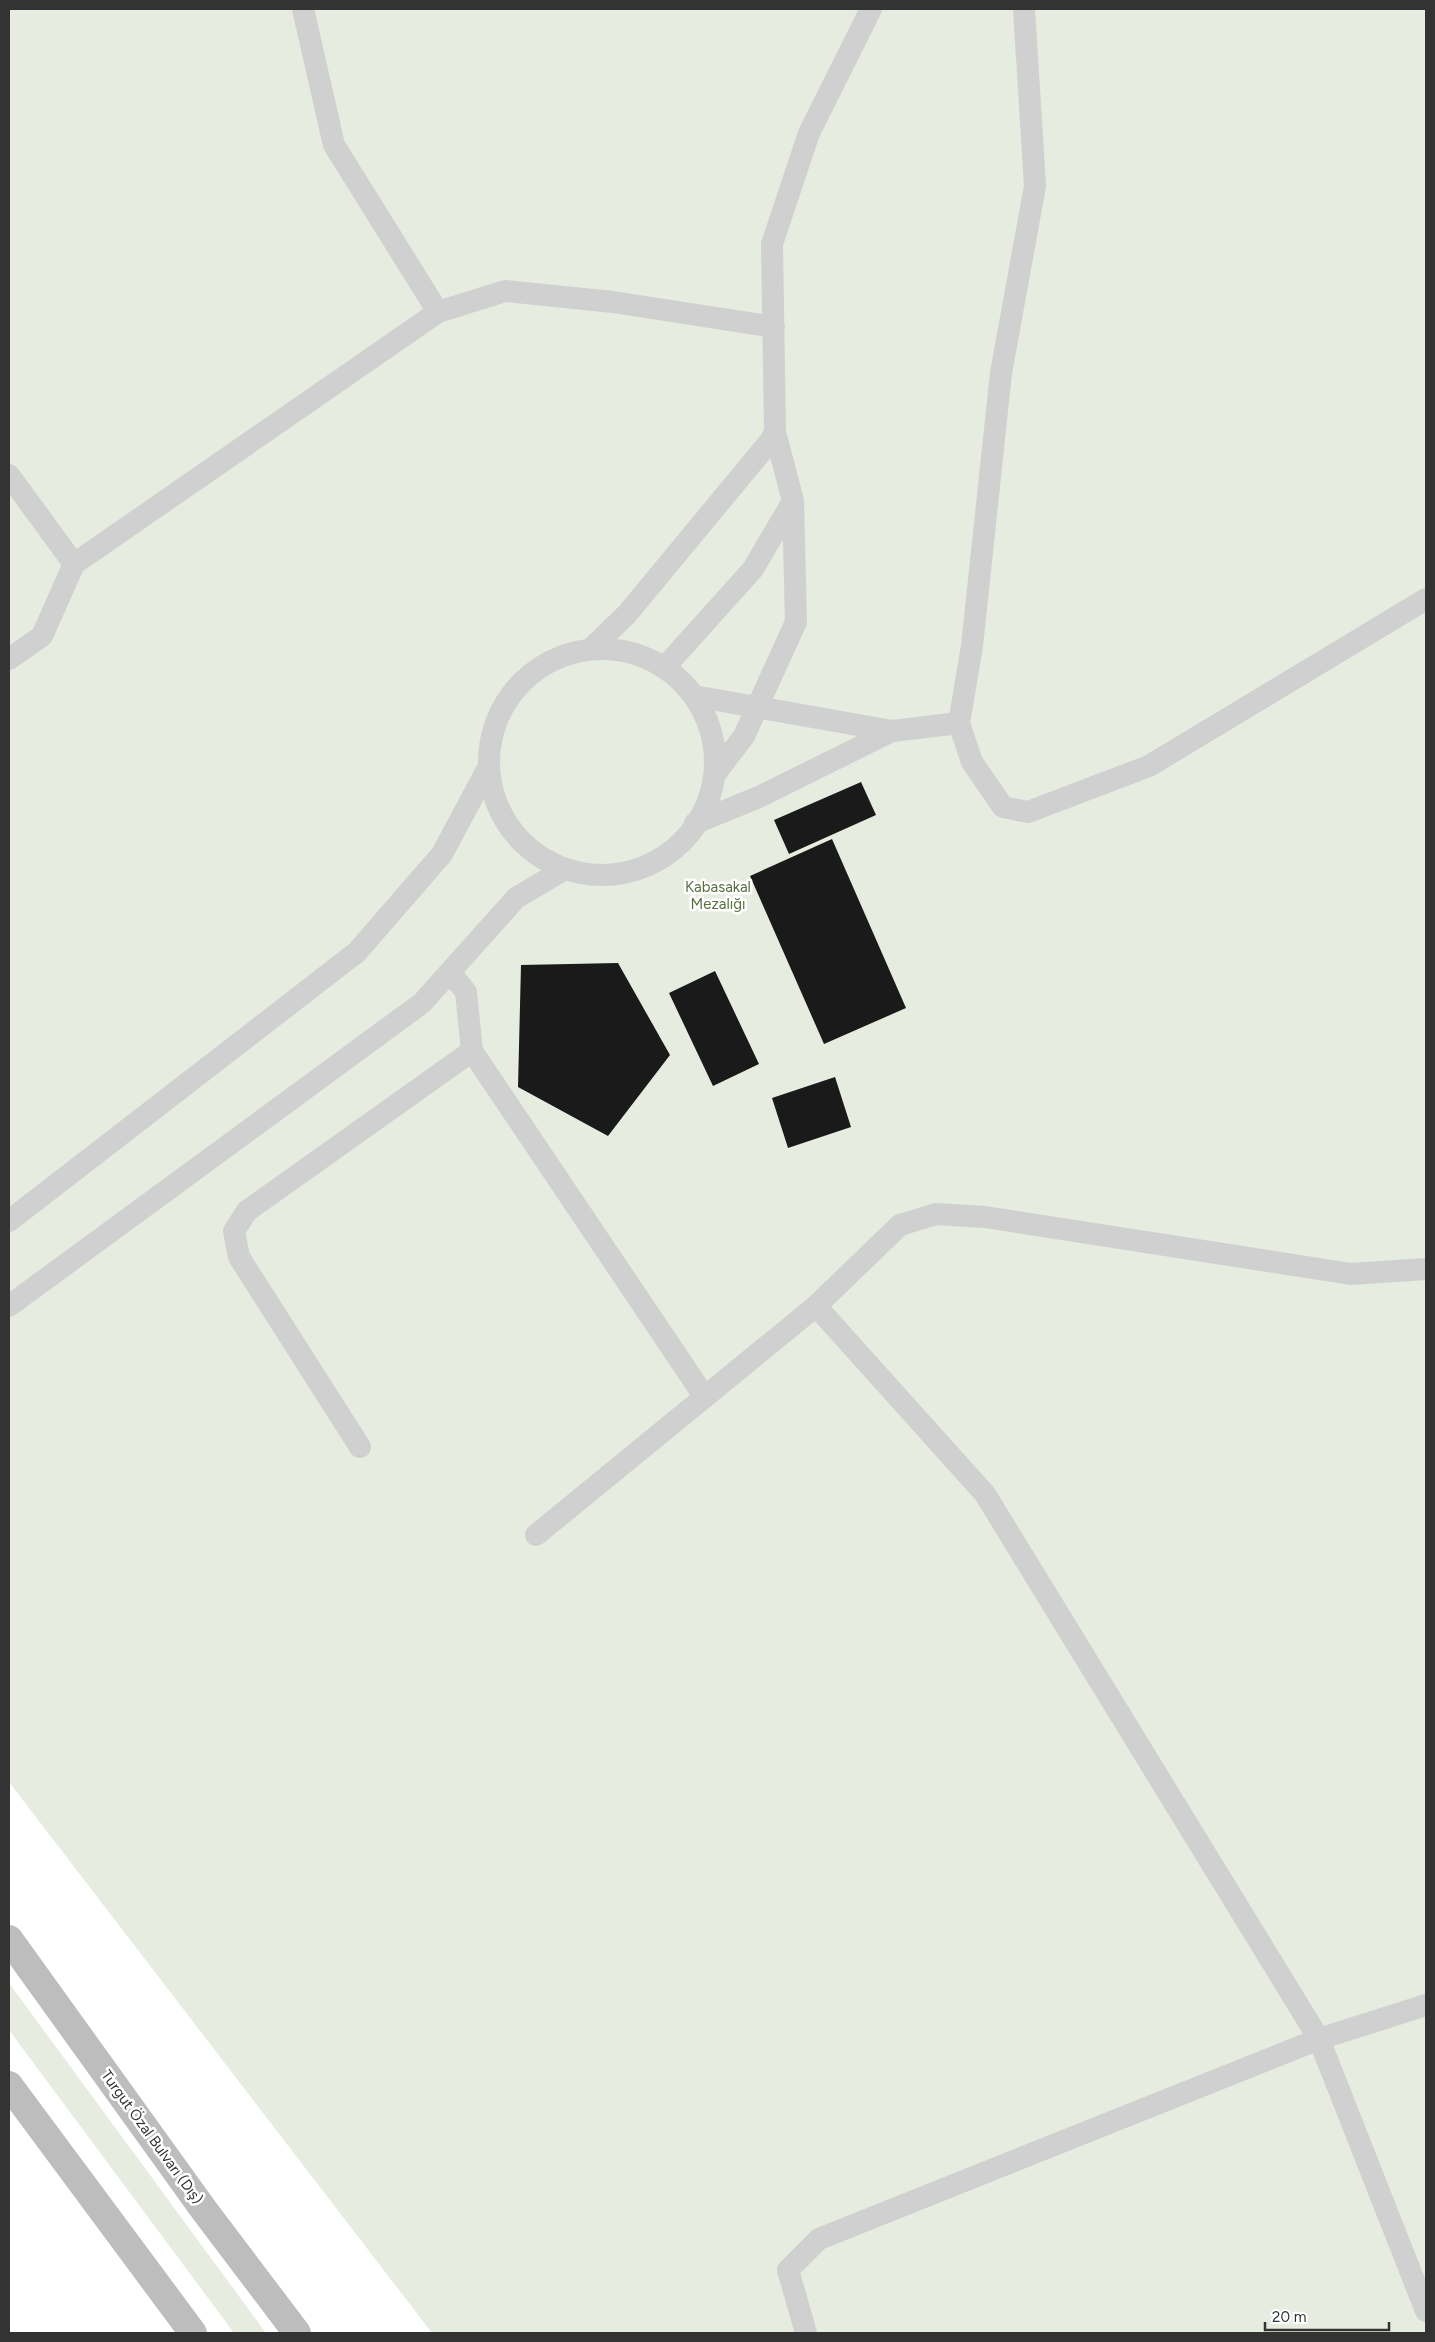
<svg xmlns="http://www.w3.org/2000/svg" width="1435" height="2342" viewBox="0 0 1435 2342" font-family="Figtree,sans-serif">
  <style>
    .green { fill: #e6ecdf }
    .building { fill: #1a1a1a }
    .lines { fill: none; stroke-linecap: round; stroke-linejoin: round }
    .lane { stroke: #d0d0d0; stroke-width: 22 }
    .secondary { stroke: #bdbdbd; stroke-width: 28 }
    .labels { text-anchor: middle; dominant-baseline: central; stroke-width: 5; stroke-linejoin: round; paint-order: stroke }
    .park-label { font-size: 15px; fill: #56703f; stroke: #fff }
    .street-label { font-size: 15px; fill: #333; stroke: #fff }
  </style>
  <rect width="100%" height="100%" fill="#fff"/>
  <path class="green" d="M9 9H1426V2333H432L9 1782Z
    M9 1983 266 2333H234L9 2030Z"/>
  <path class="building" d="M861 782 876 815 789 854 774 820Z
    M832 839 906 1008 824 1044 750 876Z
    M618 963 670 1055 608 1136 518 1087 521 965Z
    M715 971 759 1064 713 1086 669 993Z
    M835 1077 851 1127 788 1148 772 1098Z"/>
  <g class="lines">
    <path class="lane" d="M303 9 334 145 438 312 505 291 613 302 774 327
      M9 475 74 564
      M591 649 627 614 771 440 775 432
      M489 762a113 113 0 1 1 226 0a113 113 0 1 1-226 0Z
      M9 659 42 636 74 564 438 312
      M664 668 753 569 793 501
      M694 696 892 731 959 723 972 762 1003 807 1028 812 1149 766 1426 599
      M959 723 972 646 1001 373 1035 186 1024 9
      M715 774 744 736 796 622 793 501 775 432 772 244 809 133 871 9
      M695 823 759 797 892 731
      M450 972 466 992 472 1051 704 1396
      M9 1221 357 952 442 854 488 768
      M9 1306 422 1003 516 898 563 870
      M816 1306 985 1494 1319 2039 1426 2311
      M360 1447 239 1257 234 1231 247 1211 472 1051
      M536 1535 816 1306 900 1225 936 1214 985 1217 1351 1274 1426 1269
      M806 2333 788 2270 819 2239 1319 2039 1426 2005"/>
    <path class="secondary" d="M9 1939 204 2210 297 2333
      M9 2085 193 2333"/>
  </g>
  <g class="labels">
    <g class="park-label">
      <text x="718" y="887">Kabasakal<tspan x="718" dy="17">Mezalığı</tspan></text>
    </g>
    <g class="street-label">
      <text transform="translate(152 2137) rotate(54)">Turgut Özal Bulvarı (Dış)</text>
    </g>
  </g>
  <rect width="1435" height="2342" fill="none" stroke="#333333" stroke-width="20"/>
  <path d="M1265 2322v8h124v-8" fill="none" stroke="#333333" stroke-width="2.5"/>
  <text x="1272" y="2322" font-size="15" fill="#333333" stroke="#ffffff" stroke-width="4" paint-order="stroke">20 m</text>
</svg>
